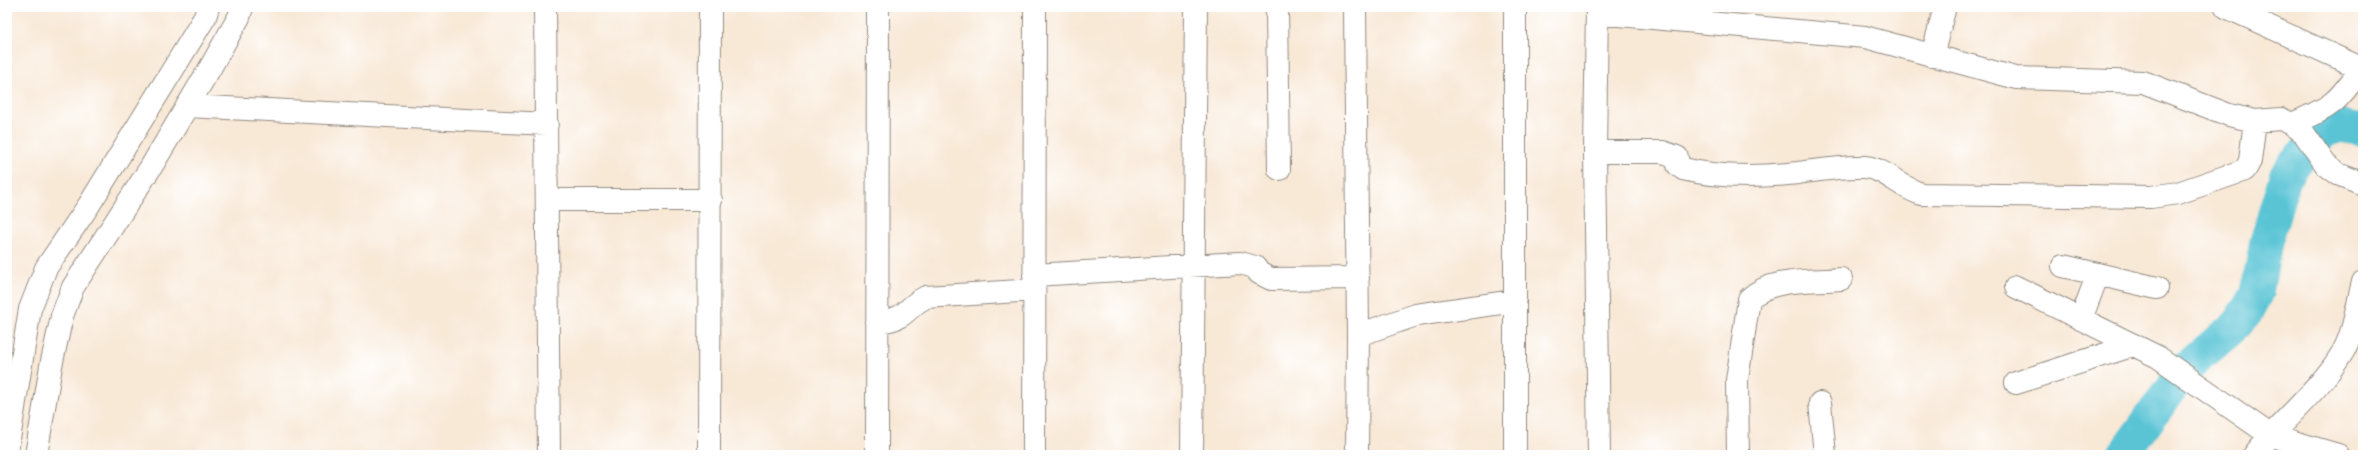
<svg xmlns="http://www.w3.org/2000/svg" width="2370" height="462" viewBox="0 0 2370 462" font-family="'IM FELL French Canon',serif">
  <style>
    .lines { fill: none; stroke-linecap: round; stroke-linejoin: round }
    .river { stroke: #5ac4d5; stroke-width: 33 }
    .minor-casing { stroke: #928a80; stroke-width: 24 }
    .minor { stroke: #fff; stroke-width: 22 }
  </style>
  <rect width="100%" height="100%" fill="#fff"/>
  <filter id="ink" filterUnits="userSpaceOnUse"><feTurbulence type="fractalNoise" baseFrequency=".025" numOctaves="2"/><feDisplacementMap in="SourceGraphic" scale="8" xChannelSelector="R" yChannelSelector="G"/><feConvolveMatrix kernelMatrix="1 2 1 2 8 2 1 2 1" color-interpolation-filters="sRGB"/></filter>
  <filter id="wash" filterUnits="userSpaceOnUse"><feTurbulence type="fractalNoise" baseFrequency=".012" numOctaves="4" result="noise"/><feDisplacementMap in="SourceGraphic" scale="16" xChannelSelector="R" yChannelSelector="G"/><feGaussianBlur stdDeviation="0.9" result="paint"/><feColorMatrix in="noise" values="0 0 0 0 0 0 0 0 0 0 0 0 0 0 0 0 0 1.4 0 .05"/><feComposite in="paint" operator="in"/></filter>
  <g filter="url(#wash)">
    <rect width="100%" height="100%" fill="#f8e8d6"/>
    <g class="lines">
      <path class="river" d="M2123 455 2186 368 2236 325 2247 311 2257 292 2266 242 2285 177 2294 164 2325 131 2340 126 2363 130"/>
    </g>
  </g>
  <g filter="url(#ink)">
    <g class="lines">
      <g class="minor-casing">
        <path id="minor" d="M545 7 549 455
          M1277 7 1279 169
          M1355 7 1358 335 1357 455
          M1515 7V455
          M1597 7 1595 152 1599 455
          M2226 7 2363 69
          M1597 13 1865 37 2016 78 2143 82 2229 115 2255 121 2281 119 2292 124 2303 132 2326 165 2338 174 2363 184
          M1932 56 1945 7
          M187 106 547 124
          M2292 124C2331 107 2337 104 2361 68
          M1595 152H1663L1677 157 1678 165 1683 169C1719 178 1761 177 1798 173 1820 170 1842 166 1865 167 1887 169 1901 189 1922 194L2151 197 2178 193 2245 170 2250 161 2255 121
          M548 200H711
          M2063 266 2157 288
          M1034 275 1240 263 1255 267 1259 273 1271 279 1358 278
          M2016 287 2158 357 2270 435 2338 455
          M2081 319 2098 274
          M877 322C910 319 903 308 926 297L1034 290
          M1358 335 1416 315 1515 301
          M2016 383 2134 345
          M1820 403 1825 455
          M7 451 30 309 46 268 89 205 180 58 205 17 208 7
          M36 455 51 366 62 316 73 287 151 167 210 68 239 17 242 7
          M709 455 710 7
          M877 455 878 7
          M1034 455 1035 7
          M1192 455 1196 7
          M1738 455 1737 380 1749 299C1772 277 1811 282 1841 279
          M2254 455C2281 421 2318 392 2341 355 2354 335 2357 305 2363 282"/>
      </g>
      <use href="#minor" class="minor"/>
    </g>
  </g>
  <rect width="2370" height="462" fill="none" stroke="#fff" stroke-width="24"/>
</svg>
